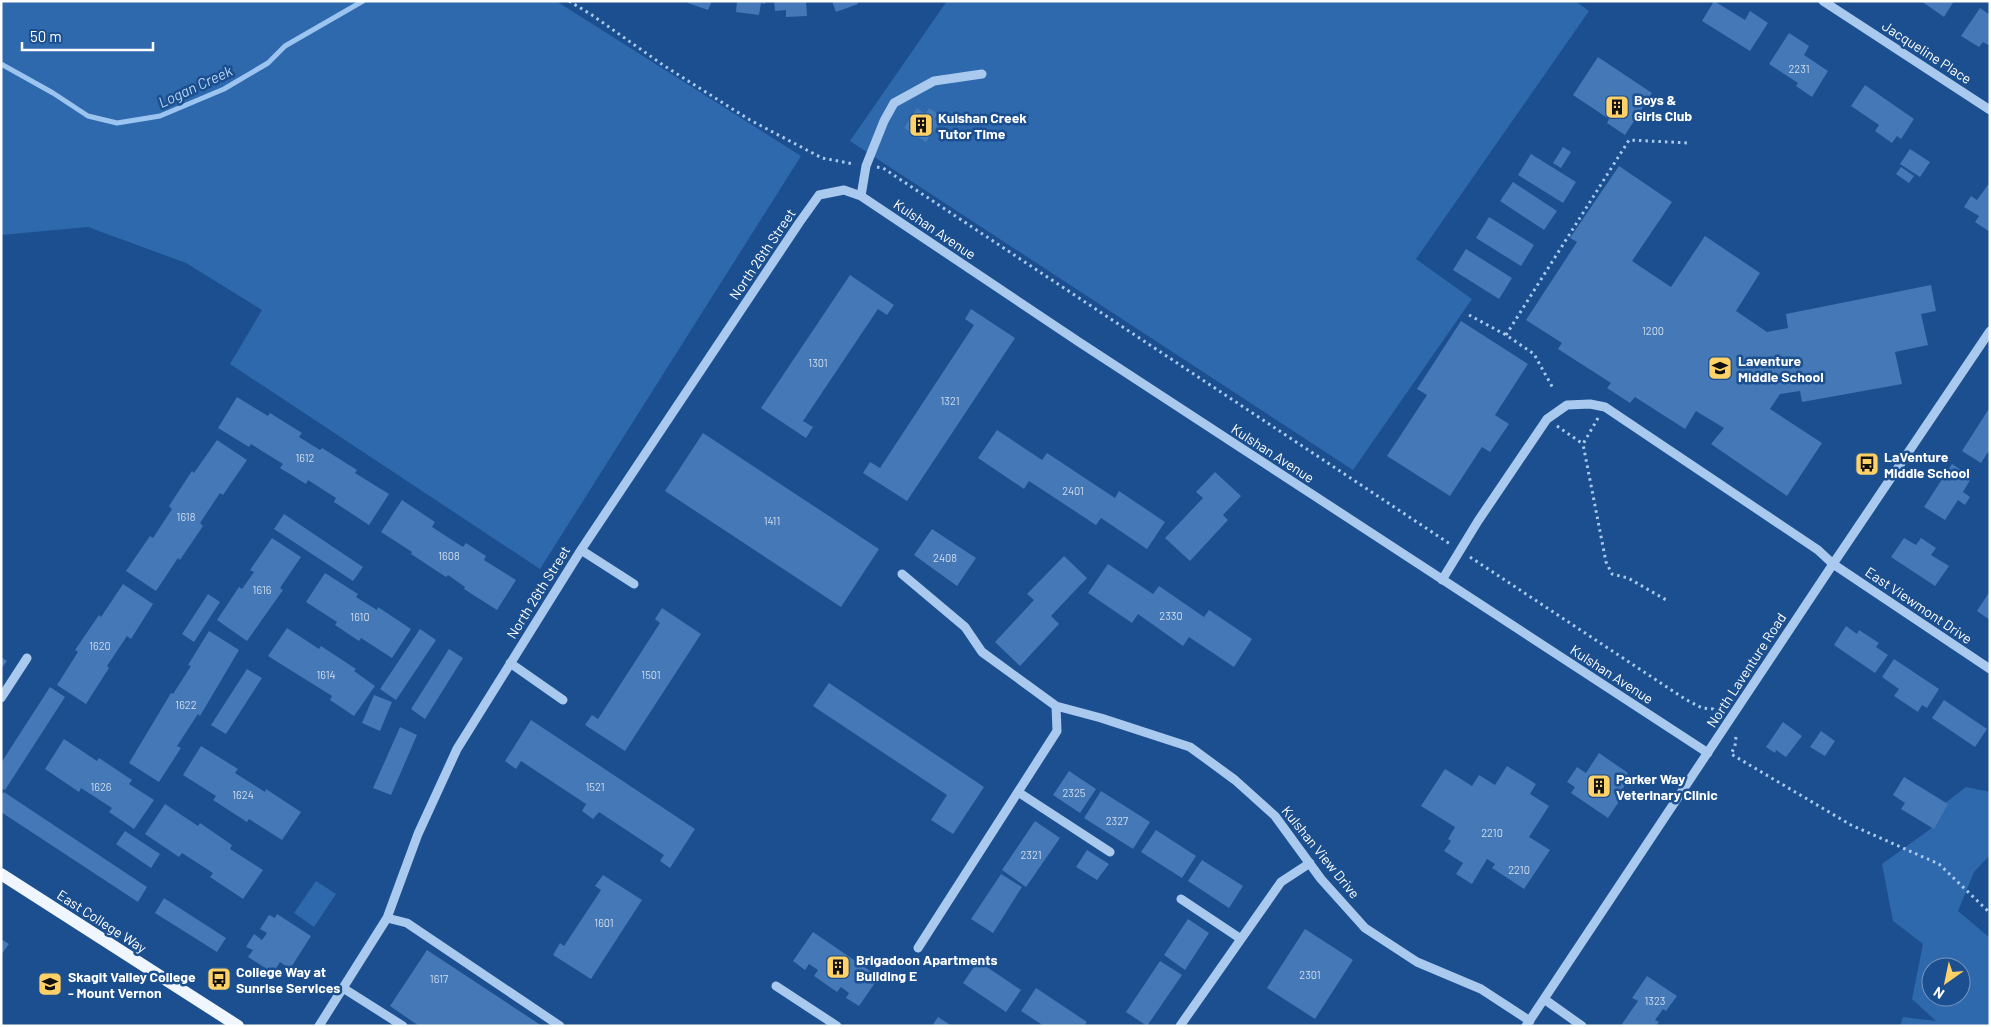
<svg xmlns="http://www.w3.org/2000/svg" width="1991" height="1027" viewBox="0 0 1991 1027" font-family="Barlow,sans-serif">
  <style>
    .green { fill: #2e69ad; fill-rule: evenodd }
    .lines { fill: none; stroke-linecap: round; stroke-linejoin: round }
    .stream { stroke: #9cc4f0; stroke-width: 5 }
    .building { fill: #4478b7 }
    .path { stroke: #a9c9ee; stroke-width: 3; stroke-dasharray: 2.5 4; stroke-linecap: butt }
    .minor { stroke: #a9c9ee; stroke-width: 9 }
    .major { stroke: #f0f6ff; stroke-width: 12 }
    .labels { text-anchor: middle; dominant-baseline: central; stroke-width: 5; stroke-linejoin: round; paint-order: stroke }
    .number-label { font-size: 11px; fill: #d0dded }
    .street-label { font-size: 14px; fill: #fff; stroke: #1b4f8f }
    .poi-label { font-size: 14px; font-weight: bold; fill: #fff; stroke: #1b4f8f; text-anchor: start }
    .water-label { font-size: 15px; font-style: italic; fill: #b5d3f5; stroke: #1b4f8f }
  </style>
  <rect width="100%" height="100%" fill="#1b4f8f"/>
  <path class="green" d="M1 1H556L801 156 540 569 230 364 262 310 186 263 88 227 1 235Z
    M947 1H1575L1589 11 1416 259 1472 299 1353 470 850 141Z
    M1966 787 1990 792V855L1974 872 1958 911 1990 938V1026H1900L1903 1017 1936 1021 1912 999 1923 944 1893 921 1882 864 1936 825 1940 807ZM1931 967H1961V997H1931Z
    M316 881 336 894 314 927 294 913Z"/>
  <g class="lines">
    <path class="stream" d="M1 64 53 93 88 116 117 123 160 116 224 89 268 63 285 46 363 1"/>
  </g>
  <path class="building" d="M688 1H712L708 10 688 3Z
    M737 1H765V4L761 3 759 15 736 12Z
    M774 1H806L807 16 786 17V10L775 11Z
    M832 1H857L858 4 836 12Z
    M1714 1 1745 20 1750 11 1768 23 1750 51 1702 21Z
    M1921 1H1954L1944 17Z
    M1980 8 1990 15V46L1983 42 1979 47 1961 36Z
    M1789 33 1809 46 1804 55 1828 71 1812 97 1796 86 1798 83 1769 64Z
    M1598 57 1652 93 1625 135 1607 123 1609 119 1573 95Z
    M1865 85 1914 119 1901 139 1897 136 1892 143 1875 131 1879 125 1851 106Z
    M917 108 925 114 929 108 938 114 934 119 939 123 926 142 904 128Z
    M1563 147 1571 152 1561 168 1553 163Z
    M1910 149 1930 162 1920 177 1900 164Z
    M1531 154 1576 182 1563 203 1518 175Z
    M1619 166 1672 202 1632 261 1671 287 1705 236 1760 273 1736 311 1767 332 1788 328 1786 314 1931 285 1936 311 1921 314 1928 345 1895 352 1902 384 1802 402 1800 391 1780 394 1770 409 1822 443 1787 496 1711 444 1724 428 1696 411 1685 429 1635 397 1630 403 1607 388 1611 383 1558 349 1562 343 1526 320 1577 242 1570 238Z
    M1901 167 1914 176 1909 183 1896 174Z
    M1513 182 1557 211 1544 230 1500 201Z
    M1990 182V232L1975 222 1979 216 1964 207 1971 196 1977 200Z
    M1489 217 1534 245 1521 266 1476 238Z
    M1466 249 1512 278 1499 299 1453 270Z
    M850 275 894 305 887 315 878 309 803 421 813 427 806 438 761 408Z
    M971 309 1015 338 907 501 863 473 870 462 880 468 974 325 965 319Z
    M1461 321 1528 364 1495 415 1509 424 1490 452 1482 447 1450 496 1387 456 1427 395 1417 389Z
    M237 397 268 416 270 413 302 433 299 437 320 450 322 448 357 470 355 473 389 494 369 525 334 502 336 498 308 480 306 484 280 468 283 464 251 444 249 447 218 428Z
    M1990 407V449L1981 463 1962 451Z
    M997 430 1042 460 1047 453 1115 498 1119 491 1165 522 1147 549 1101 518 1096 525 1029 481 1024 489 978 458Z
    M703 433 879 549 841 607 665 491Z
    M217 440 247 460 223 495 220 493 200 523 203 526 180 560 178 558 156 591 126 571 150 536 153 538 172 509 169 506 192 471 194 473Z
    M1952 464 1972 477 1963 492 1970 497 1965 505 1958 500 1945 520 1924 507Z
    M1215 472 1241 496 1223 515 1228 520 1190 561 1165 538 1203 498 1196 492Z
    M402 500 435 522 432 527 463 547 466 543 486 556 484 560 516 580 497 610 464 589 465 587 448 575 446 577 411 554 412 552 381 532Z
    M284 514 363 567 353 581 274 529Z
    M932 529 976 558 957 586 914 555Z
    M272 538 301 557 280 588 283 590 247 641 217 620 239 587 242 589 254 572 250 570Z
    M1904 538 1916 545 1921 538 1936 548 1931 555 1949 566 1935 586 1891 557Z
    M1064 556 1087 578 1051 616 1059 624 1020 666 995 642 1034 600 1027 594Z
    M1108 564 1153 594 1159 586 1204 617 1209 610 1252 639 1234 667 1189 637 1183 646 1138 614 1132 623 1088 593Z
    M325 573 358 594 356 597 377 610 378 607 411 629 392 658 361 638 359 641 335 625 337 622 306 602Z
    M123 584 153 604 131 639 127 636 107 666 109 668 86 704 57 685 78 652 75 650 99 615 101 617Z
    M1990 591V620L1977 611Z
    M208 594 220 602 194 642 182 634Z
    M662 608 701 634 625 751 585 725 592 715 598 719 660 623 655 619Z
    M1846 626 1857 634 1859 630 1879 643 1876 647 1888 655 1875 673 1834 645Z
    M287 628 319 649 321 646 356 669 354 671 375 686 354 716 330 700 332 696 268 656Z
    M420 629 436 640 396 700 380 689Z
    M209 631 239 650 200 716 198 714 177 746 181 748 159 782 129 763 171 693 173 694 191 666 188 665Z
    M449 649 463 658 425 719 411 709Z
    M1 657 7 661 1 669Z
    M1894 659 1939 689 1927 708 1922 705 1918 712 1894 696 1899 689 1882 677Z
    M247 669 262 678 226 734 211 725Z
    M829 683 984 787 953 834 931 820 947 795 813 706Z
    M50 687 65 697 5 790 1 788V763Z
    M374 695 392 702 380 731 362 723Z
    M1944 700 1987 729 1975 747 1932 718Z
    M531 720 695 829 670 868 660 861 664 855 599 812 593 819 582 811 586 804 521 761 516 769 505 761Z
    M1783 722 1802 736 1786 757 1776 750 1775 753 1766 747Z
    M400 727 417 735 391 795 373 788Z
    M1821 731 1835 741 1825 756 1810 747Z
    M64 739 97 761 99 758 132 780 129 784 154 800 134 829 109 812 112 808 81 788 79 792 45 769Z
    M201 746 238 769 235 773 265 792 266 789 301 812 282 840 249 819 247 822 213 800 216 796 183 775Z
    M1599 753 1628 773 1621 782 1625 785 1617 798 1620 800 1608 818 1571 793 1575 787 1567 782 1577 767 1586 773Z
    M1507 766 1536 784 1530 794 1549 806 1529 837 1550 850 1524 889 1492 868 1495 864 1487 859 1472 884 1456 874 1463 863 1444 851 1451 841 1448 839 1455 827 1421 806 1445 769 1472 786 1479 775 1495 785Z
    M1069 771 1096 789 1080 813 1053 795Z
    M1904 777 1948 804 1934 829 1901 809 1905 803 1893 795Z
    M1101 791 1150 822 1133 849 1084 818Z
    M4 792 147 887 138 902 1 812V796Z
    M165 804 198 826 200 823 232 845 230 849 263 870 243 899 210 877 213 873 182 853 179 857 145 834Z
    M1035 821 1060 838 1026 887 1002 870Z
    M1156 830 1196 856 1182 878 1141 852Z
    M125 831 160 854 151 868 116 844Z
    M1087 850 1109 864 1097 880 1076 867Z
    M1202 860 1243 886 1229 908 1188 881Z
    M1001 874 1022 887 993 933 971 919Z
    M603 875 642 900 591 979 553 955 560 943 564 946 601 890 595 886Z
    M164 898 226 938 217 952 155 913Z
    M277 914 311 936 290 969 280 962 273 973 248 957 253 950 246 947 254 934 262 940 267 933 260 929 269 915 275 918Z
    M1188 919 1209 933 1185 970 1164 955Z
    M1305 929 1353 960 1315 1019 1267 988Z
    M813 932 879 977 859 1006 846 998 849 993 841 987 837 992 814 976 818 970 809 964 805 970 793 961Z
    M1 939 9 944 1 955Z
    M427 950 542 1026H419L390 1006Z
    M978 961 1021 990 1006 1012 963 983Z
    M1160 961 1182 975 1147 1026 1126 1012Z
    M1647 976 1677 996 1666 1011 1663 1009 1655 1020 1659 1022 1656 1026H1624L1622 1024 1638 1001 1632 998Z
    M1036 988 1087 1022 1084 1026H1044L1021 1011Z
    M938 1017 952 1026H932Z"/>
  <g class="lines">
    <path class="path" d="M569 1 592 15 663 65 750 120 822 158 854 164
      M877 167 883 168 1450 544
      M1469 315 1506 335 1534 354 1554 390
      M1506 335 1629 140 1689 143
      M1598 418 1583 444 1606 562 1612 574 1628 578 1668 601
      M1557 426 1583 444
      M1470 557 1685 699 1702 708 1713 709 1719 714
      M1736 737 1735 746 1731 754 1851 825 1939 864 1990 913"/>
    <path class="minor" d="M1823 1 1990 110
      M861 196 866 166 884 121 894 103 934 81 982 74
      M581 550 634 584
      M902 574 965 627 982 652 1056 706 1101 718 1190 747 1235 780 1275 816 1321 879 1365 928 1417 962 1481 989 1530 1021
      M1442 580 1478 521 1547 419 1567 405 1590 404 1605 407 1818 550 1833 564 1990 669
      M510 663 563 700
      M1 698 27 658
      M1018 792 1110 852
      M1181 899 1241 939
      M387 918 407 923 560 1026
      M918 948 1057 731 1056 706
      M776 986 837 1026
      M343 988 403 1026
      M1544 999 1582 1026
      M319 1026 387 918 418 834 457 749 581 550 799 223 819 195 844 190 861 196 1079 342 1708 753
      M1180 1026 1281 882 1310 863
      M1526 1026 1833 564 1990 331"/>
    <path class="major" d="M1 874 238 1026"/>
  </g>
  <defs>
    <g id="building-square" transform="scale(1.25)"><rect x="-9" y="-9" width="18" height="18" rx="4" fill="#ffd166" stroke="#1b4f8f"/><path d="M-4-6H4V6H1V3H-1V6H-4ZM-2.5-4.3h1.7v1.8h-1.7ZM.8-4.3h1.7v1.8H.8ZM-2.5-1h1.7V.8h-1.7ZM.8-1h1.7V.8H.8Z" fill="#111"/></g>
    <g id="school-square" transform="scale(1.25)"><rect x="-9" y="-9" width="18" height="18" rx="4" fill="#ffd166" stroke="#1b4f8f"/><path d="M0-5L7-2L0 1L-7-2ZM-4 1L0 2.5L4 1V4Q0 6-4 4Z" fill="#111"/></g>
    <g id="bus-square" transform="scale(1.25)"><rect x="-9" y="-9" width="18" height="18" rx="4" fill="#ffd166" stroke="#1b4f8f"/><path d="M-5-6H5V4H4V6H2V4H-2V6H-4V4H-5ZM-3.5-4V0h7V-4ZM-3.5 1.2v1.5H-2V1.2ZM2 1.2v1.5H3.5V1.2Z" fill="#111"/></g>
    <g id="university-square" transform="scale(1.25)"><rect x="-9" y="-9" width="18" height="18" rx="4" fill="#ffd166" stroke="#1b4f8f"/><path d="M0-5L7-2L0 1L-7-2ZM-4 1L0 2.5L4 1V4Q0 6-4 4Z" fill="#111"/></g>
  </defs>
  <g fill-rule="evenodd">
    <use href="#building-square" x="1617" y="107"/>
    <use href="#building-square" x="921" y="125"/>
    <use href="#school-square" x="1720" y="368"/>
    <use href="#bus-square" x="1867" y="464"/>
    <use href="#building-square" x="1599" y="786"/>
    <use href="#building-square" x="838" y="967"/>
    <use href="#bus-square" x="219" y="979"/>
    <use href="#university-square" x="50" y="984"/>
  </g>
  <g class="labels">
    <g class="number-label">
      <text x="1799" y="68">2231</text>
      <text x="1653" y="330">1200</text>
      <text x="818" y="362">1301</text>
      <text x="950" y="400">1321</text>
      <text x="305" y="457">1612</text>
      <text x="1073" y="490">2401</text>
      <text x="186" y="516">1618</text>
      <text x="772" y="520">1411</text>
      <text x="449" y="555">1608</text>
      <text x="945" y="557">2408</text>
      <text x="262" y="589">1616</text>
      <text x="1171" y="615">2330</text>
      <text x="360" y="616">1610</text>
      <text x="100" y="645">1620</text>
      <text x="326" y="674">1614</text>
      <text x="651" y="674">1501</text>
      <text x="186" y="704">1622</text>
      <text x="101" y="786">1626</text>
      <text x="595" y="786">1521</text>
      <text x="1074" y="792">2325</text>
      <text x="243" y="794">1624</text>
      <text x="1117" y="820">2327</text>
      <text x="1492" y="832">2210</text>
      <text x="1031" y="854">2321</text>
      <text x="1519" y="869">2210</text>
      <text x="604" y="922">1601</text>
      <text x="1310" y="974">2301</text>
      <text x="439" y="978">1617</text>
      <text x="1655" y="1000">1323</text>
    </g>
    <g class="street-label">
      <text transform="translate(1927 52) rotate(33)">Jacqueline Place</text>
      <text transform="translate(935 229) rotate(34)">Kulshan Avenue</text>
      <text transform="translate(762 254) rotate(-56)">North 26th Street</text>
      <text transform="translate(1273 453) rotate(33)">Kulshan Avenue</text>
      <text transform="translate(538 592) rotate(-58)">North 26th Street</text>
      <text transform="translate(1919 605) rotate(34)">East Viewmont Drive</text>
      <text transform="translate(1746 670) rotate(-57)">North Laventure Road</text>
      <text transform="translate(1612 674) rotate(33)">Kulshan Avenue</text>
      <text transform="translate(1321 852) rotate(51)">Kulshan View Drive</text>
      <text transform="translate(102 921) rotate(33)">East College Way</text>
    </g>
    <g class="poi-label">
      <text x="1634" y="99">Boys &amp;<tspan x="1634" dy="16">Girls Club</tspan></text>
      <text x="938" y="117">Kulshan Creek<tspan x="938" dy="16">Tutor Time</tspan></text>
      <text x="1738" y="360">Laventure<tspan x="1738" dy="16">Middle School</tspan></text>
      <text x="1884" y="456">LaVenture<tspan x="1884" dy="16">Middle School</tspan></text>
      <text x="1616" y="778">Parker Way<tspan x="1616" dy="16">Veterinary Clinic</tspan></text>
      <text x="856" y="959">Brigadoon Apartments<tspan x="856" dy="16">Building E</tspan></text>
      <text x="236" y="971">College Way at<tspan x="236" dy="16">Sunrise Services</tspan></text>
      <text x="68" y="976">Skagit Valley College<tspan x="68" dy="16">- Mount Vernon</tspan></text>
    </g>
    <g class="water-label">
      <text transform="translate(195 86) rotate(-25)">Logan Creek</text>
    </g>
  </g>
  <rect width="1991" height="1027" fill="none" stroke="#ffffff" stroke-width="5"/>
  <g transform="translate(1946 982) rotate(213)"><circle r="24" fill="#1b4f8f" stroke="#7695bc"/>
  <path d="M0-4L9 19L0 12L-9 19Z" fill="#ffd166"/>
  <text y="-8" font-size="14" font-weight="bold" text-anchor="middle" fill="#ffffff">N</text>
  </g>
  <path d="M22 42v8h131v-8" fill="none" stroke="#ffffff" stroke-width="2.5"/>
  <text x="30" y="42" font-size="15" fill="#ffffff" stroke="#1b4f8f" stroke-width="4" paint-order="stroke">50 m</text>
</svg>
